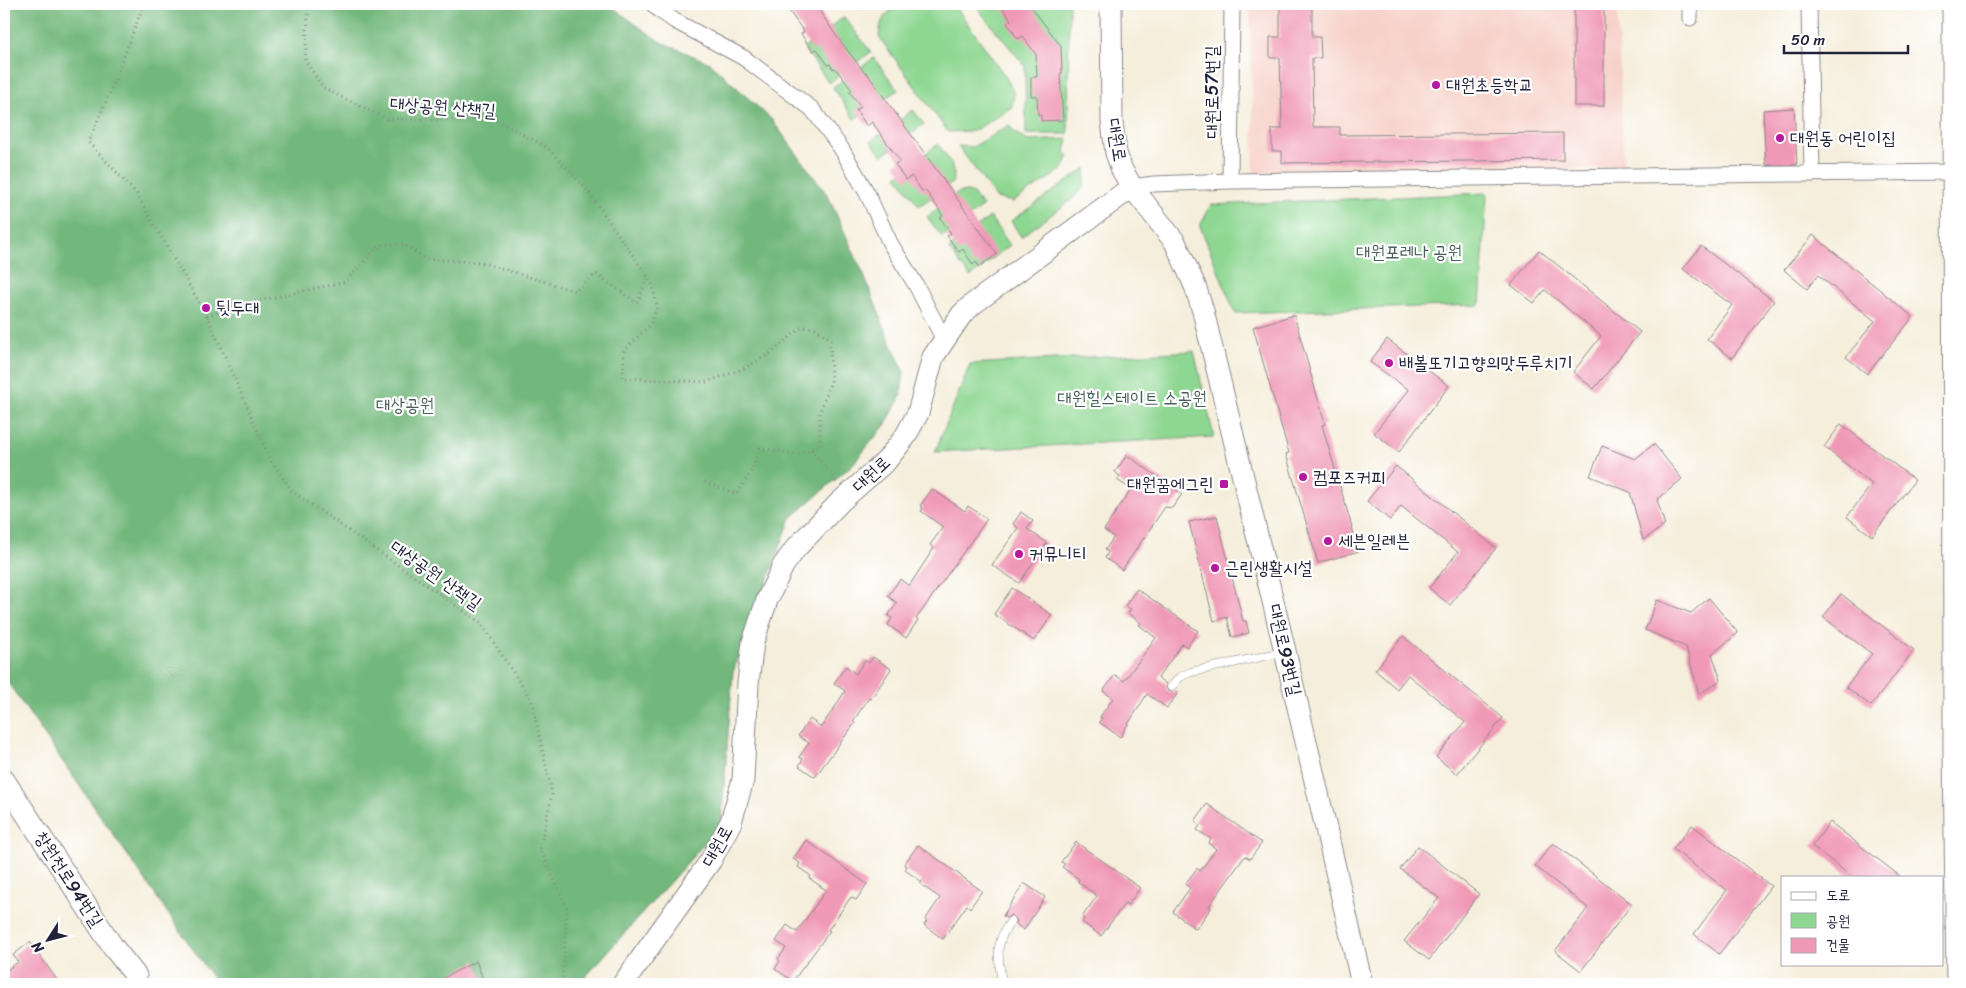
<svg xmlns="http://www.w3.org/2000/svg" width="1966" height="988" viewBox="0 0 1966 988" font-family="Sriracha,'Poor Story',sans-serif">
  <style>
    .built { fill: #f7d1c9 }
    .green { fill: #8ed792; stroke: #587c66 }
    .forest { fill: #72b87c; stroke: #4a6d5c }
    .building { fill: #f099b6 }
    .lines { fill: none; stroke-linecap: round; stroke-linejoin: round }
    .lane-casing { stroke: #8c888b; stroke-width: 9 }
    .street-casing { stroke: #8c888b; stroke-width: 17 }
    .secondary-casing { stroke: #8c888b; stroke-width: 23 }
    .path { stroke: #8c888b; stroke-width: 3; stroke-dasharray: 1 4; stroke-linecap: butt }
    .lane { stroke: #fff; stroke-width: 8 }
    .street { stroke: #fff; stroke-width: 15 }
    .secondary { stroke: #fff; stroke-width: 21 }
    .poi-dot { fill: #b5179e; stroke: #fff; stroke-width: 2 }
    .labels { text-anchor: middle; dominant-baseline: central; stroke-width: 4.5; stroke-linejoin: round; paint-order: stroke }
    .poi-label { font-size: 18px; fill: #22223b; stroke: #fff; text-anchor: start }
    .street-label { font-size: 18px; fill: #22223b; stroke: #fff }
    .park-label { font-size: 18px; fill: #486159; stroke: #fff }
  </style>
  <rect width="100%" height="100%" fill="#fff"/>
  <filter id="ink" filterUnits="userSpaceOnUse"><feTurbulence type="fractalNoise" baseFrequency=".02" numOctaves="2"/><feDisplacementMap in="SourceGraphic" scale="10" xChannelSelector="R" yChannelSelector="G"/><feConvolveMatrix kernelMatrix="1 2 1 2 8 2 1 2 1" color-interpolation-filters="sRGB"/></filter>
  <filter id="wash" filterUnits="userSpaceOnUse"><feTurbulence type="fractalNoise" baseFrequency=".0096" numOctaves="4" result="noise"/><feDisplacementMap in="SourceGraphic" scale="20" xChannelSelector="R" yChannelSelector="G"/><feGaussianBlur stdDeviation="1.12" result="paint"/><feColorMatrix in="noise" values="0 0 0 0 0 0 0 0 0 0 0 0 0 0 0 0 0 1.4 0 .05"/><feComposite in="paint" operator="in"/></filter>
  <g filter="url(#wash)">
    <rect width="100%" height="100%" fill="#f5eedb"/>
    <path class="built" d="M1250 4H1617L1624 167 1560 170 1254 173Z"/>
    <path class="green" d="M900 4H954L1007 79 1014 94 1012 107 974 131 948 132 879 37C881 17 884 15 900 4Z
      M974 4H1069L1068 134H1026L1025 66Z
      M844 17 871 52 829 83 804 48Z
      M874 58 898 90 854 119 833 87Z
      M913 110 924 124 882 156 871 141Z
      M1009 125 1014 132 1028 141 1068 139 1065 152 1069 156 1063 169 1013 202 996 198 958 146 973 147Z
      M938 144 951 163 954 174 952 183 919 206 897 176Z
      M1086 168 1084 187 1074 198 1021 237 1011 221Z
      M965 191 973 194 983 206 942 237 927 217 956 194Z
      M1487 193 1480 305 1235 313 1200 226 1211 205Z
      M990 217 1010 245 970 277 949 249Z
      M1194 351 1214 437 935 452 970 364Z"/>
    <path class="forest" d="M4 4H608L659 41 710 63 772 120 828 196 863 273 892 346 904 370 901 396 886 424 852 465 791 518 733 672 721 825 579 984H217L4 677Z"/>
    <g id="blocks">
      <path class="building" d="M784 4H815L837 37 865 73 866 72 997 254 979 267 976 262 973 265 963 249 959 252 947 236 951 233 940 218 943 216 940 211 925 190 922 191 911 176 906 180 895 164 900 161 872 122 867 126 856 110 861 107 849 91 852 90 835 68 833 69 830 64 828 65 817 49 813 51 801 34 804 32Z
        M999 4H1029L1061 46 1062 73 1060 74 1063 120 1041 121V115H1038L1037 96H1031V77H1037L1036 55 1023 36 1018 39 1007 23 1011 20Z
        M1280 4H1312V37H1320L1321 58H1312L1313 127H1340V135L1563 133V160L1282 163V151H1272V129H1282L1280 58H1270V37H1280Z
        M1574 4H1604V106H1574Z
        M1794 108 1797 165H1766L1763 110Z
        M1813 235 1913 317 1867 374 1846 357 1875 321 1818 275 1807 289 1784 270Z
        M1701 246 1774 301 1732 358 1707 339 1732 305 1683 269Z
        M1539 250 1640 332 1594 389 1573 372 1601 336 1545 290 1534 303 1511 285Z
        M1294 315 1325 424 1322 425 1359 551 1318 563 1286 454 1289 453 1253 327Z
        M1387 339 1449 386 1399 452 1374 433 1409 390 1370 362Z
        M1841 424 1915 480 1872 536 1847 517 1872 484 1824 447Z
        M1654 444 1682 479 1657 500 1665 525 1643 540 1630 492 1590 476 1602 446 1635 459Z
        M1127 455 1182 494 1172 508 1165 507 1122 570 1105 558 1108 552 1105 550 1114 537 1104 530 1131 489 1117 480 1120 476 1115 472Z
        M1396 466 1496 548 1450 605 1429 588 1458 552 1401 506 1390 520 1367 501Z
        M932 489 965 511 968 506 987 519 916 619 918 620 906 638 888 625 892 618 888 616 897 603 888 596 900 579 909 586 934 548 930 545 943 527 921 511 923 508 920 506Z
        M1021 512 1033 521 1027 529 1047 543 1019 583 992 565 1018 528 1013 524Z
        M1217 516 1243 621H1246L1249 633 1232 637 1227 617 1214 621 1189 522Z
        M1012 588 1052 615 1034 641 994 614Z
        M1137 589 1198 631 1187 647 1182 644 1158 678 1166 684V688L1168 691 1172 692 1175 691 1178 693 1167 708 1147 694 1120 737 1099 722 1102 718 1100 717 1113 698 1103 691 1115 675 1124 681 1156 638 1139 625 1141 623 1128 613 1131 609 1125 606Z
        M1841 594 1914 650 1871 706 1846 687 1872 654 1823 617Z
        M1709 598 1738 633 1712 654 1721 680 1699 694 1686 647 1645 630 1657 600 1691 613Z
        M1403 636 1503 718 1457 774 1436 757 1465 722 1408 675 1397 689 1375 670Z
        M873 657 891 669 871 699 869 698 853 721 855 723 815 777 799 766 803 759 799 757 809 743 798 736 810 719 821 727 837 704 845 691 834 683 846 666 856 674 865 660 869 663Z
        M1207 804 1262 843 1250 859 1245 856 1209 906 1211 908 1196 929 1173 912 1190 888 1185 884 1197 868 1200 871 1216 849 1208 843 1211 839 1197 830 1200 825 1195 821Z
        M1830 822 1901 877H1852L1812 846Z
        M1692 825 1771 886 1719 954 1694 934 1727 890 1673 849Z
        M806 840 867 884 856 900 851 897 828 930 830 931 793 981 775 969 780 961 778 959 786 948 776 941 787 925 797 932 826 890 809 878 811 876 798 867 800 863 793 859Z
        M1076 842 1140 888 1128 905 1125 903 1101 936 1082 922 1084 919 1082 917 1097 896 1078 882 1079 879 1062 867 1065 864 1061 862Z
        M1553 843 1632 904 1581 971 1555 951 1588 908 1535 866Z
        M918 845 982 891 970 908 967 905 943 939 924 925 927 921 925 920 940 898 920 884 922 882 905 870 907 866 904 864Z
        M1418 846 1479 894 1429 960 1404 941 1439 898 1400 869Z
        M1024 883 1045 897 1024 930 1016 924 1017 921 1014 917 1011 915 1006 918 1003 916Z
        M30 942 60 984H4V972L18 962 13 955Z
        M476 961 483 979 476 984H432Z"/>
    </g>
  </g>
  <g filter="url(#ink)">
    <use href="#blocks" fill-opacity="0" stroke="#8c888b" stroke-width="1"/>
    <g class="lines">
      <g class="lane-casing">
        <path id="lane" d="M1171 687 1180 677 1191 672 1283 652
          M1002 984C999 957 993 945 1011 921"/>
      </g>
      <g class="street-casing">
        <path id="street" d="M653 4 659 10 675 21 744 58 812 109 841 148 867 193 890 243 916 285 944 340
          M1690 4V18
          M1809 4 1812 174
          M1230 181 1232 4
          M1132 187 1154 184 1230 181 1953 172"/>
      </g>
      <g class="secondary-casing">
        <path id="secondary" d="M1111 4 1112 122 1116 153 1122 170 1132 187 1175 242 1195 286 1203 311 1285 651 1362 984
          M1953 4 1954 752 1957 984
          M4 780 113 947 136 976
          M623 984 711 860 731 822 743 780 748 683 753 642 767 600 783 566 796 548 840 502 886 461 905 437 918 413 933 357 962 314 973 304 1132 187"/>
      </g>
      <path class="path" d="M144 4 109 95 88 142 136 193 207 316 271 461 293 492 481 623 532 701 552 794 540 849 567 908 562 984
        M309 4 305 60 323 88 387 119 496 120 548 148 588 191 652 283 657 307 651 324 624 351 623 378 706 382 743 369 771 353 802 327 815 328 830 339 831 381 820 412V446L798 455 760 448 752 471 736 494 704 482
        M207 316 244 304 345 282 380 245 404 244 425 259 480 262 575 291 596 274 637 303 648 278
        M811 450 837 482"/>
      <use href="#lane" class="lane"/>
      <use href="#street" class="street"/>
      <use href="#secondary" class="secondary"/>
    </g>
  </g>
  <g class="poi-dot">
    <circle cx="1436" cy="85" r="5"/>
    <circle cx="1780" cy="138" r="5"/>
    <circle cx="206" cy="308" r="5"/>
    <circle cx="1389" cy="363" r="5"/>
    <circle cx="1303" cy="477" r="5"/>
    <rect x="1219" y="479" width="10" height="10" rx="2.5"/>
    <circle cx="1328" cy="541" r="5"/>
    <circle cx="1019" cy="554" r="5"/>
    <circle cx="1215" cy="568" r="5"/>
  </g>
  <g class="labels">
    <g class="poi-label">
      <text x="1446" y="85">대원초등학교</text>
      <text x="1790" y="138">대원동 어린이집</text>
      <text x="216" y="308">뒷두대</text>
      <text x="1399" y="363">배볼또기고향의맛두루치기</text>
      <text x="1313" y="477">컴포즈커피</text>
      <text x="1214" y="484" text-anchor="end">대원꿈에그린</text>
      <text x="1338" y="541">세븐일레븐</text>
      <text x="1029" y="554">커뮤니티</text>
      <text x="1225" y="568">근린생활시설</text>
    </g>
    <g class="street-label">
      <text transform="translate(1212 92) rotate(-90)">대원로57번길</text>
      <text transform="translate(443 107) rotate(4)">대상공원 산책길</text>
      <text transform="translate(1117 140) rotate(81)">대원로</text>
      <text transform="translate(871 474) rotate(-43)">대원로</text>
      <text transform="translate(436 575) rotate(35)">대상공원 산책길</text>
      <text transform="translate(1285 650) rotate(77)">대원로93번길</text>
      <text transform="translate(717 846) rotate(-61)">대원로</text>
      <text transform="translate(69 879) rotate(57)">창원천로94번길</text>
    </g>
    <g class="park-label">
      <text x="1409" y="252">대원포레나 공원</text>
      <text x="1132" y="398">대원힐스테이트 소공원</text>
      <text x="405" y="405">대상공원</text>
    </g>
  </g>
  <rect width="1966" height="988" fill="none" stroke="#fff" stroke-width="20"/>
  <rect x="1781" y="876" width="162" height="90" fill="#ffffff" stroke="#a7a7b1"/>
  <rect x="1791" y="892" width="25" height="8" fill="#ffffff" stroke="#a7a7b1"/>
  <text x="1826" y="900" font-size="15" fill="#22223b">도로</text>
  <rect x="1791" y="913" width="25" height="15" fill="#8ed792" stroke="#a7a7b1"/>
  <text x="1826" y="926" font-size="15" fill="#22223b">공원</text>
  <rect x="1791" y="938" width="25" height="15" fill="#f099b6" stroke="#a7a7b1"/>
  <text x="1826" y="950" font-size="15" fill="#22223b">건물</text>
  <g transform="translate(48 940) rotate(234)" stroke="#ffffff" stroke-width="4" paint-order="stroke">
  <path d="M0-4L9 19L0 12L-9 19Z" fill="#22223b"/>
  <text y="-8" font-size="14" font-weight="bold" text-anchor="middle" fill="#22223b">N</text>
  </g>
  <path d="M1784 45v8h124v-8" fill="none" stroke="#22223b" stroke-width="2.5"/>
  <text x="1791" y="45" font-size="15" fill="#22223b" stroke="#ffffff" stroke-width="4" paint-order="stroke">50 m</text>
</svg>
